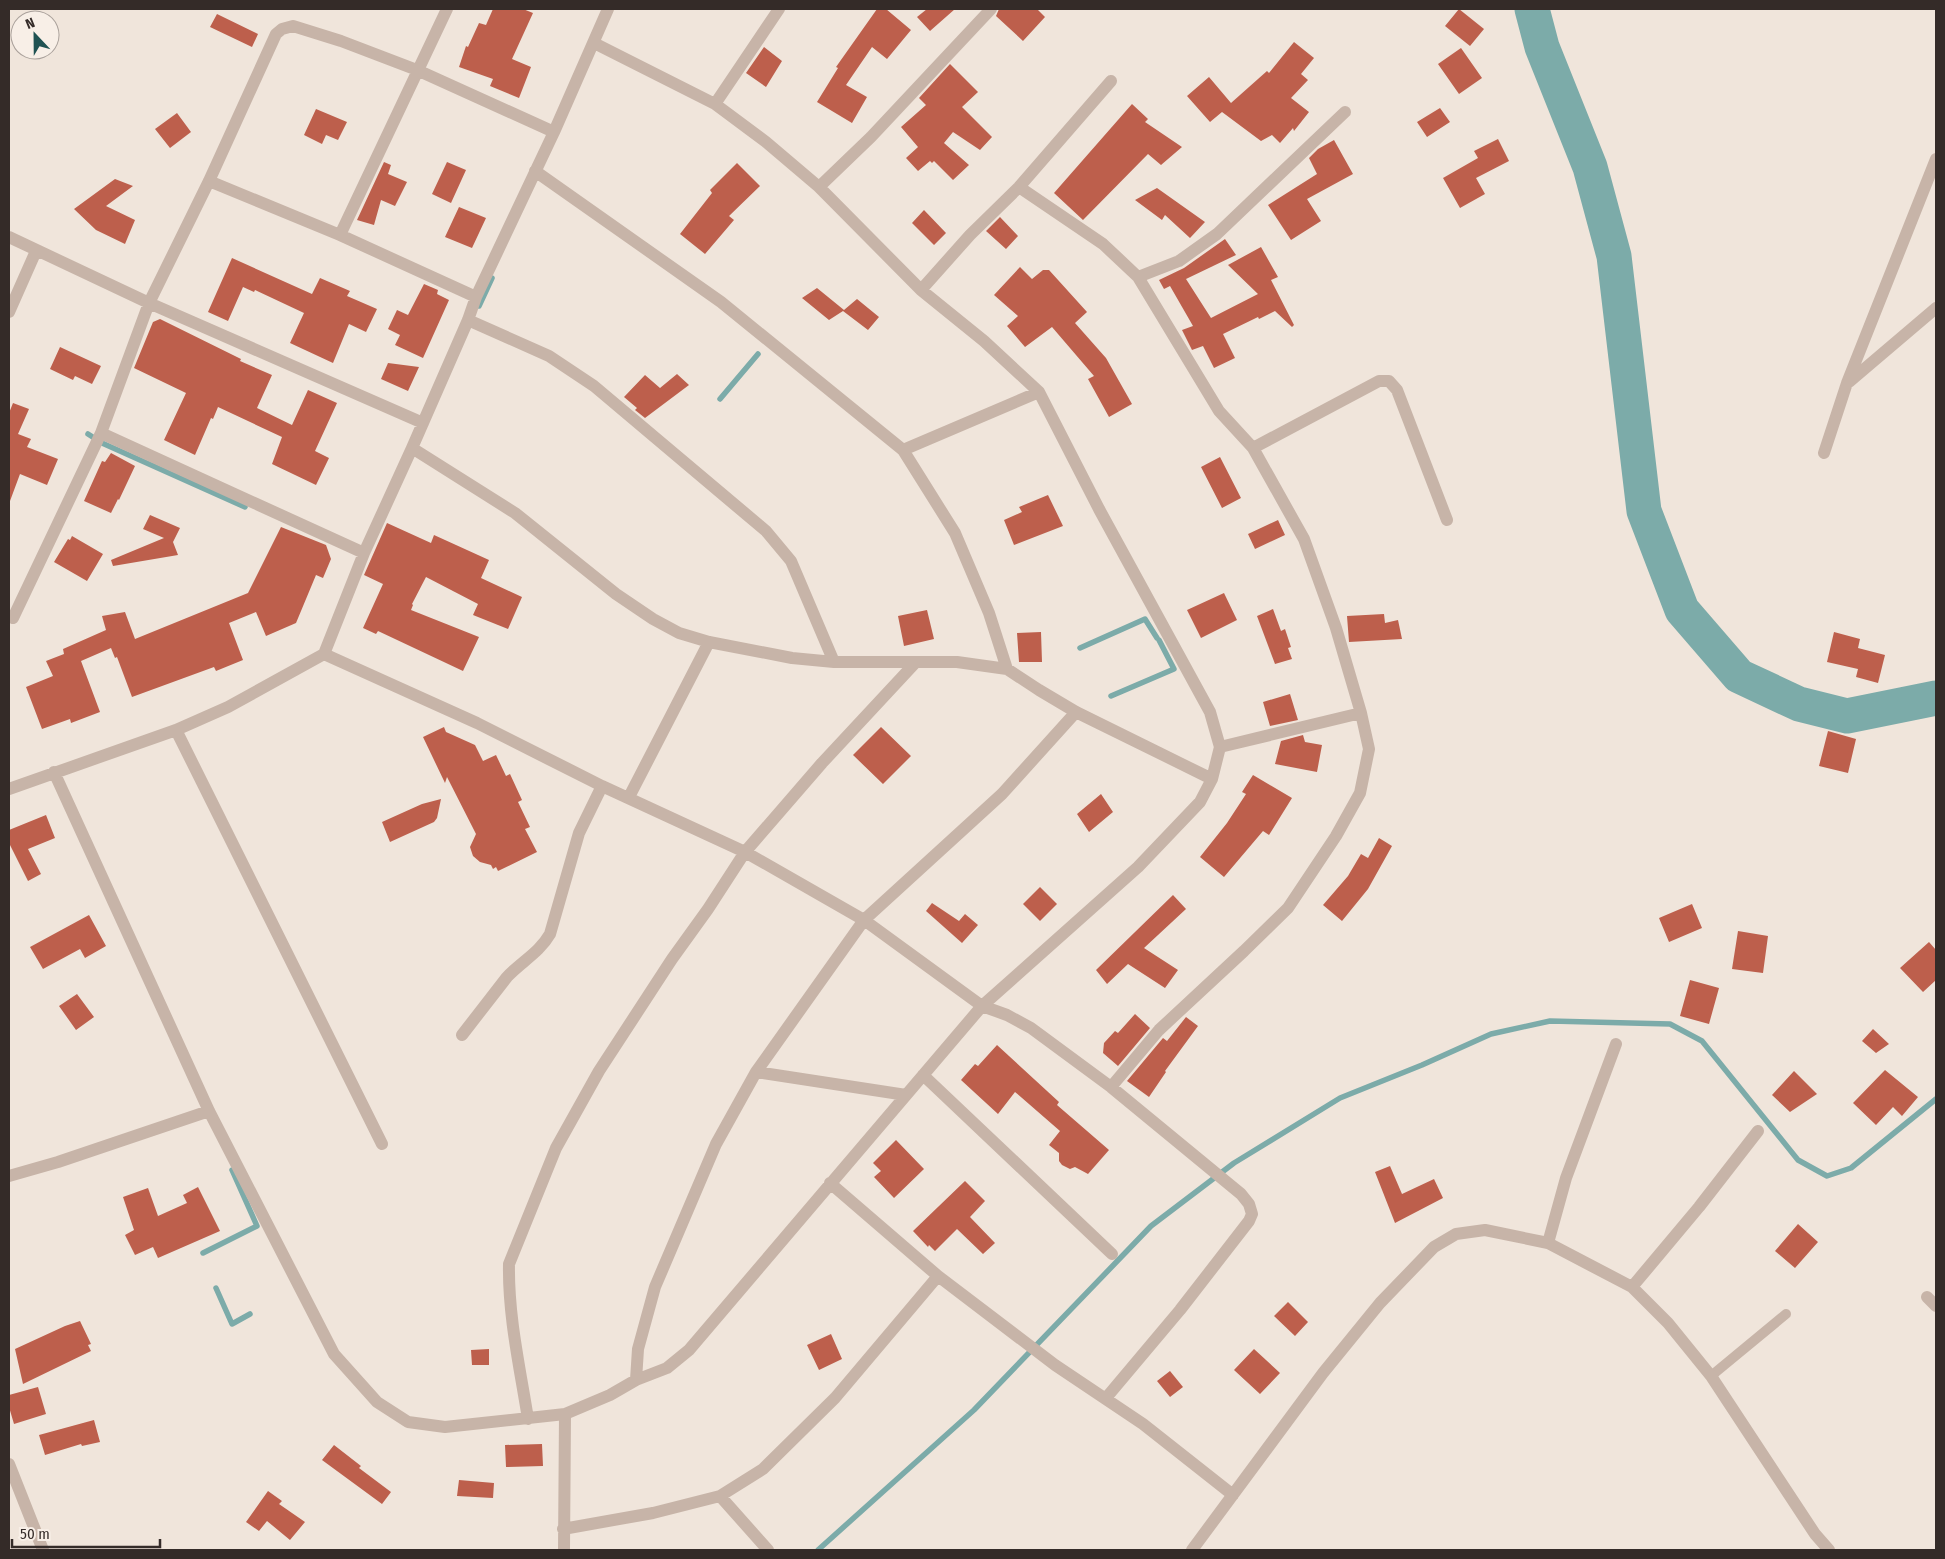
<svg xmlns="http://www.w3.org/2000/svg" width="1945" height="1559" viewBox="0 0 1945 1559" font-family="'Fira Sans Condensed',sans-serif">
  <style>
    .lines { fill: none; stroke-linecap: round; stroke-linejoin: round }
    .stream { stroke: #7caba9; stroke-width: 5.5 }
    .river { stroke: #7caba9; stroke-width: 35 }
    .building { fill: #bd5f4c }
    .lane { stroke: #c7b4a8; stroke-width: 10 }
    .street { stroke: #c7b4a8; stroke-width: 12 }
  </style>
  <rect width="100%" height="100%" fill="#f0e5db"/>
  <g class="lines">
    <path class="stream" d="M479 306 492 278
      M720 399 758 354
      M88 434 102 443 245 507
      M1080 648 1145 619 1157 638
      M1111 696 1174 669 1159 640
      M203 1253 257 1226 232 1170
      M216 1288 232 1324 250 1314
      M818 1550 974 1410 1151 1226 1234 1163 1340 1098 1422 1065 1491 1034 1550 1021 1670 1024 1702 1041 1798 1160 1827 1176 1851 1168 1936 1099"/>
    <path class="river" d="M1532 9 1542 47 1590 167 1614 256 1644 511 1682 610 1739 676 1799 704 1847 716 1936 698"/>
  </g>
  <path class="building" d="M493 9H523L533 13 512 59 531 67 519 98 490 86 493 79 459 67 466 46 468 47 479 23 486 25Z
    M877 9H886L911 30 887 59 872 47 846 85 867 97 852 123 817 102 838 68 836 67Z
    M927 9H955L930 31 917 17Z
    M999 9H1037L1045 17 1023 41 996 16Z
    M1459 9 1484 29 1470 46 1445 26Z
    M217 14 258 34 252 47 210 27Z
    M1294 42 1314 58 1301 74 1308 80 1291 98 1309 112 1294 131 1293 128 1280 143 1272 135 1261 141 1222 112 1210 122 1187 96 1209 77 1231 103 1267 71 1269 73Z
    M764 47 782 61 766 87 746 73Z
    M1461 48 1482 78 1459 94 1438 64Z
    M950 64 978 92 962 107 992 137 980 150 953 132 944 143 969 165 953 180 934 161 932 163 930 161 918 171 906 158 918 147 901 127 926 105 919 98Z
    M1132 104 1148 119 1145 122 1182 147 1161 165 1148 154 1083 220 1054 193Z
    M1440 108 1450 122 1427 137 1417 122Z
    M316 109 347 122 338 140 326 135 322 144 304 135Z
    M177 113 191 132 170 148 155 129Z
    M1498 139 1509 161 1476 178 1485 194 1460 208 1443 178 1478 158 1474 151Z
    M1334 140 1353 174 1307 199 1321 221 1291 240 1268 205 1317 174 1309 158 1318 149Z
    M384 162 391 165 388 174 407 182 395 206 381 200 374 225 357 220Z
    M447 162 466 170 451 203 432 194Z
    M737 163 760 186 729 216 734 220 705 254 680 234 712 193 710 190Z
    M115 179 133 186 106 206 135 220 125 244 96 230 74 209Z
    M1157 188 1205 222 1190 238 1165 215 1162 220 1135 200Z
    M459 207 486 218 472 248 445 237Z
    M924 210 946 233 934 245 912 223Z
    M1000 217 1018 236 1006 249 986 231Z
    M1225 239 1236 255 1186 279 1211 318 1258 294 1228 265 1261 247 1278 277 1271 280 1294 325 1292 327 1275 311 1259 319 1258 317 1223 334 1235 358 1214 368 1203 346 1192 350 1182 330 1193 326 1170 286 1164 289 1159 280 1184 268Z
    M232 258 312 294 320 278 350 291 347 296 377 309 366 332 349 324 333 363 290 343 304 313 255 290 254 292 243 287 228 321 208 312Z
    M1020 267 1032 279 1043 270H1049L1087 312 1075 323 1106 358 1132 404 1109 417 1088 379 1094 376 1052 327 1025 347 1007 326 1018 316 994 295Z
    M424 284 438 290 437 294 449 300 423 358 395 345 400 335 388 329 397 310 408 315Z
    M817 288 844 310 857 299 879 317 868 330 843 311 829 320 802 298Z
    M160 319 241 359 240 361 272 375 257 408 292 425 308 390 337 403 315 451 329 458 316 485 272 464 282 437 218 407 213 419 211 418 195 455 164 440 186 393 134 368 153 322Z
    M60 347 101 366 92 384 75 376 73 380 50 369Z
    M388 363 419 367 408 391 381 379Z
    M677 374 689 385 645 418 635 410 637 408 624 397 645 375 660 388Z
    M13 403 29 409 18 434 31 439 27 447 58 459 47 485 20 474 10 501 9 413Z
    M111 453 135 466 119 500 118 499 111 513 84 501 102 461 105 462Z
    M1220 457 1241 498 1222 508 1201 467Z
    M1048 495 1063 526 1014 545 1004 520 1022 512 1019 507Z
    M150 515 180 528 173 542 178 555 113 566 111 560 164 538 143 529Z
    M1278 520 1285 535 1255 549 1248 534Z
    M387 523 431 543 434 535 489 560 481 578 522 597 508 629 473 615 478 604 426 577 412 604 413 605 411 610 479 637 463 671 378 631 376 634 363 628 383 584 364 575Z
    M281 527 326 545 331 559 323 578 316 575 296 623 266 636 256 612 229 623 243 660 216 671 214 667 132 697 117 657 115 658 111 648 81 661 100 712 71 723 70 719 42 729 26 687 53 676 46 661 64 654 63 649 106 630 102 616 125 612 135 639 248 593Z
    M72 536 103 554 87 581 54 562 68 539 70 540Z
    M1224 593 1237 620 1201 638 1187 610Z
    M1273 609 1281 631 1285 629 1291 647 1288 648 1292 659 1275 664 1257 616Z
    M927 610 934 639 904 646 898 616Z
    M1384 614 1385 623 1398 620 1402 639 1349 642 1347 616Z
    M1041 632 1042 662H1019L1017 633Z
    M1834 632 1860 639 1858 648 1885 655 1878 683 1856 677 1858 669 1827 662Z
    M1290 694 1298 720 1270 726 1263 702Z
    M444 727 446 732 475 745 483 761 496 755 506 776 510 774 522 800 518 802 530 827 525 829 537 852 498 871 496 867 493 869 491 865 480 862 473 856 470 847 476 834 447 777 445 783 423 737Z
    M881 727 911 756 883 784 853 755Z
    M1828 731 1856 739 1848 773 1819 766Z
    M1303 735 1305 742 1322 745 1317 772 1275 764 1281 741Z
    M1253 775 1292 798 1269 835 1263 831 1224 877 1200 857 1227 823 1246 794 1242 792Z
    M1101 794 1113 812 1089 832 1077 814Z
    M441 799 437 818 434 822 390 842 382 822 422 804Z
    M46 815 55 838 28 849 41 874 28 881 9 843V830Z
    M1379 838 1392 846 1368 889 1342 921 1323 905 1348 876 1361 854 1368 858Z
    M1040 887 1057 904 1040 921 1023 904Z
    M1173 895 1186 909 1144 948 1178 970 1165 988 1128 964 1107 984 1096 970Z
    M932 903 959 921 965 914 978 925 962 943 926 911Z
    M1692 904 1702 928 1669 942 1659 918Z
    M89 915 106 946 85 958 80 949 43 969 30 947Z
    M1738 931 1768 936 1763 973 1732 969Z
    M1929 942 1936 950V980L1923 992 1900 968Z
    M1690 980 1719 988 1709 1024 1680 1016Z
    M77 994 94 1017 76 1030 59 1006Z
    M1135 1014 1150 1028 1118 1066 1103 1053 1104 1043 1115 1031 1118 1033Z
    M1186 1017 1198 1026 1165 1071 1166 1072 1149 1097 1127 1081 1163 1038 1167 1041Z
    M1873 1029 1889 1044 1876 1053 1862 1041Z
    M997 1045 1059 1102 1057 1105 1109 1150 1088 1174 1075 1167 1070 1169 1062 1165 1059 1161V1153L1049 1145 1060 1131 1015 1092 998 1114 961 1080 975 1064 978 1066Z
    M1885 1070 1918 1097 1902 1116 1893 1107 1876 1125 1853 1103Z
    M1794 1071 1817 1094 1790 1112 1772 1095Z
    M896 1140 924 1169 894 1198 874 1177 881 1171 873 1163Z
    M1390 1166 1402 1194 1434 1179 1443 1198 1395 1223 1375 1172Z
    M965 1181 985 1201 970 1217 995 1243 983 1254 957 1229 935 1251 929 1245 928 1247 913 1231Z
    M198 1187 220 1231 158 1258 153 1247 135 1255 125 1235 134 1230 123 1197 148 1188 158 1216 187 1203 183 1195Z
    M1798 1224 1818 1242 1795 1268 1775 1251Z
    M1288 1302 1308 1322 1295 1336 1274 1316Z
    M80 1321 91 1344 88 1345 91 1351 23 1384 15 1349 65 1326Z
    M831 1334 842 1359 819 1370 807 1345Z
    M489 1349V1365H472L471 1350Z
    M1254 1349 1280 1373 1260 1394 1234 1370Z
    M1170 1371 1183 1387 1170 1397 1157 1381Z
    M38 1387 46 1414 14 1424 9 1407V1395Z
    M94 1420 100 1442 82 1446 81 1444 45 1455 39 1435Z
    M542 1444 543 1466 506 1467 505 1445Z
    M334 1445 361 1466 359 1468 391 1492 382 1504 322 1460Z
    M459 1480 494 1483 493 1498 457 1496Z
    M268 1491 282 1501 279 1504 305 1522 290 1540 267 1521 259 1531 246 1522Z"/>
  <g class="lines">
    <path class="lane" d="M1711 1376 1786 1314"/>
    <path class="street" d="M594 43 715 104 766 142 819 187 921 290 984 341 1039 392 1099 509 1210 712 1220 747 1212 779 1200 802 1138 867 982 1006 689 1350 667 1368 636 1380
      M715 104 779 9
      M535 171 721 302 903 450 955 533 989 613 1007 669
      M209 181 340 235 476 297
      M819 187 871 137 991 9
      M1019 187 1103 244 1138 277 1219 411 1253 448 1304 539 1336 628 1361 713 1369 749 1360 793 1336 836 1288 908 1244 951 1159 1030 1111 1087
      M340 235 447 9
      M9 237 149 303 423 423
      M1138 277 1179 261 1217 234 1345 112
      M921 290 970 235 1019 187 1111 81
      M9 312 36 251
      M468 320 549 356 594 386 766 531 791 561 834 662
      M1849 382 1936 308
      M101 433 364 553
      M412 448 515 513 616 594 653 619 679 633 709 642 792 658 834 662H957L1007 669 1039 690 1076 712 1212 779
      M1253 448 1379 381H1389L1397 390 1447 520
      M903 450 1039 392
      M1824 453 1847 383 1936 159
      M13 618 101 433 149 303 209 181 276 34 282 29 293 26 341 41 417 70 554 132
      M324 654 477 723 602 786 745 852 864 920 982 1006 1007 1015 1031 1028 1111 1087 1241 1194 1249 1204 1252 1214 1249 1221 1180 1310 1106 1398
      M176 730 382 1144
      M1220 747 1361 713
      M54 772 209 1111 334 1354 377 1402 408 1422 445 1427 565 1414 610 1395 636 1380 638 1349 655 1287 716 1144 756 1072 864 920 1002 794 1076 712
      M9 789 176 730 228 707 324 654 364 553 412 448 468 320 476 297 554 132 608 9
      M629 797 709 642
      M462 1035 507 977C522 961 539 953 550 934L579 833 602 786
      M756 1072 906 1095
      M923 1075 1112 1254
      M9 1176 58 1162 209 1111
      M830 1183 938 1276 1055 1365 1143 1424 1233 1495
      M1548 1243 1566 1178 1616 1044
      M1632 1287 1699 1207 1758 1131
      M1927 1297 1936 1306
      M528 1419C520 1368 508 1316 509 1264L556 1148 599 1071 672 959 708 909 745 852 822 763 916 662
      M9 1464 43 1550
      M720 1496 768 1550
      M563 1529 653 1513 720 1496 763 1469 835 1398 938 1276
      M564 1550 565 1414
      M1192 1550 1323 1373 1380 1303 1434 1247 1456 1234 1485 1230 1548 1243 1632 1287 1668 1323 1711 1376 1815 1534 1829 1550"/>
  </g>
  <rect width="1945" height="1559" fill="none" stroke="#342b28" stroke-width="20"/>
  <g transform="translate(35 35) rotate(338)"><circle r="24" fill="#f8efe7" stroke="#aaa19b"/>
  <path d="M0-4L9 19L0 12L-9 19Z" fill="#205252"/>
  <text y="-8" font-size="14" font-weight="bold" text-anchor="middle" fill="#342b28">N</text>
  </g>
  <path d="M12 1539v8h148v-8" fill="none" stroke="#342b28" stroke-width="2.5"/>
  <text x="20" y="1539" font-size="15" fill="#342b28" stroke="#f8efe7" stroke-width="4" paint-order="stroke">50 m</text>
</svg>
